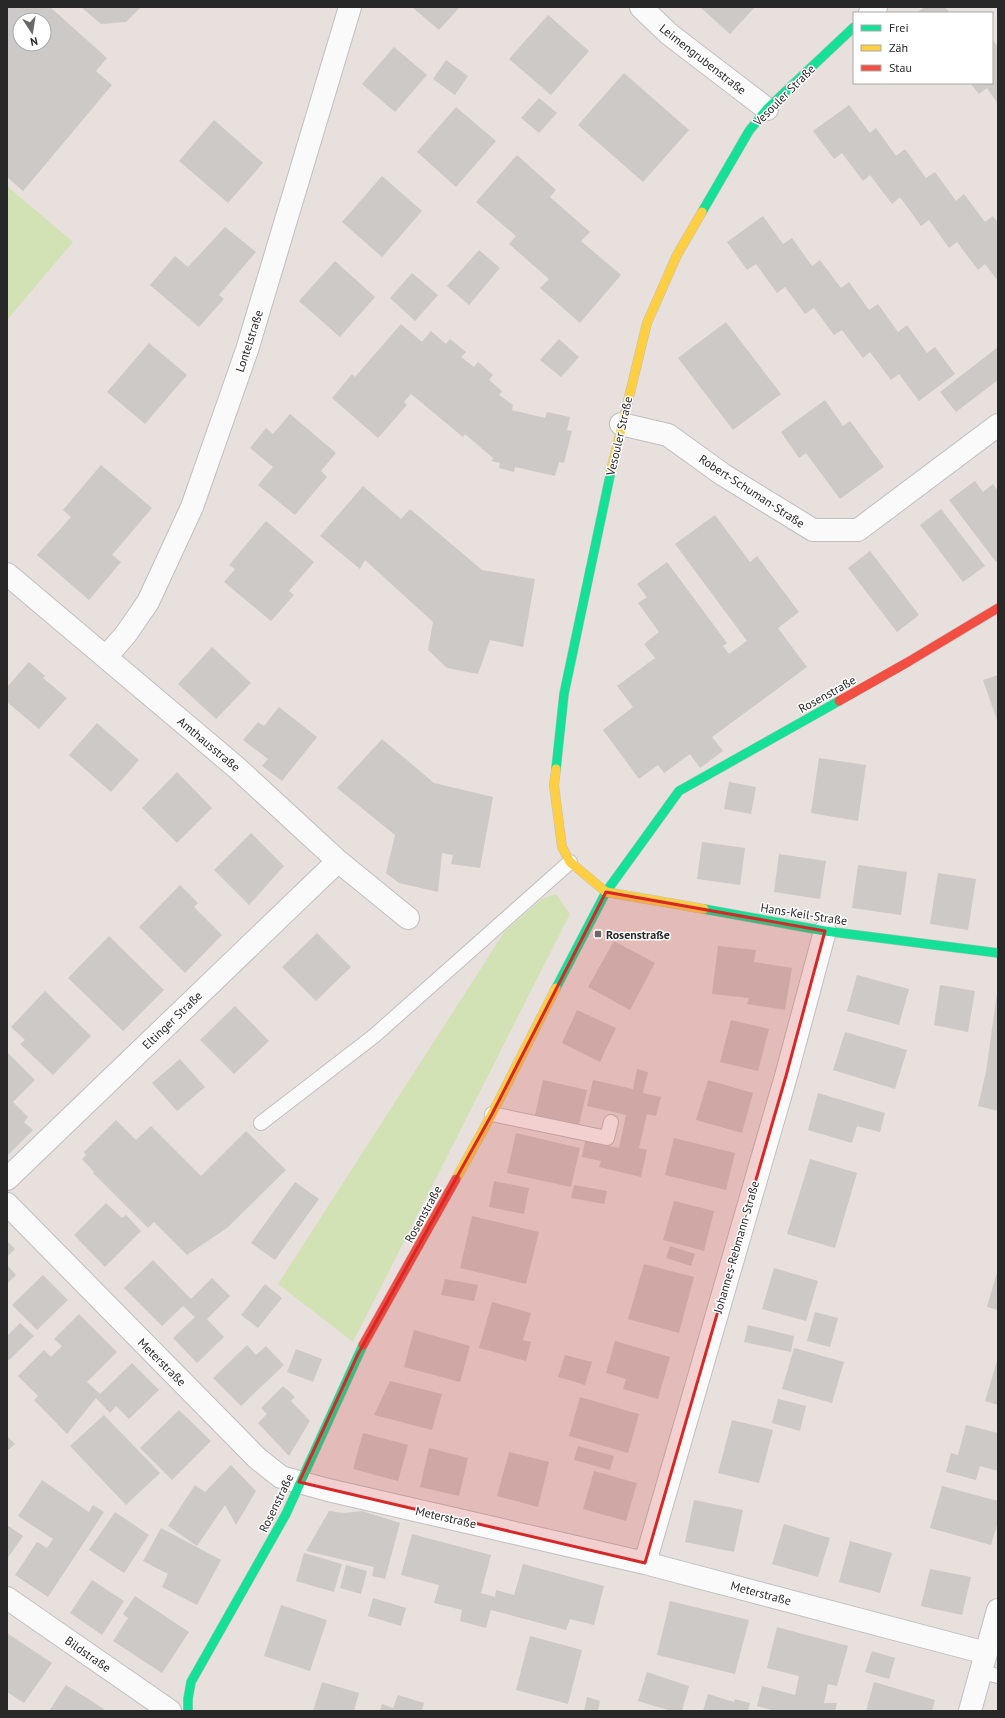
<svg xmlns="http://www.w3.org/2000/svg" width="1005" height="1718" viewBox="0 0 1005 1718" font-family="'PT Sans',sans-serif">
  <style>
    .green { fill: #d3e2b5 }
    .building { fill: #cdc9c6; fill-rule: evenodd }
    .lines { fill: none; stroke-linecap: round; stroke-linejoin: round }
    .lane-casing { stroke: #c0bfbf; stroke-width: 16 }
    .street-casing { stroke: #c0bfbf; stroke-width: 24 }
    .fast-casing { stroke: #c0bfbf; stroke-width: 10 }
    .slow-casing { stroke: #c0bfbf; stroke-width: 10 }
    .jam-casing { stroke: #c0bfbf; stroke-width: 10 }
    .lane { stroke: #fbfafa; stroke-width: 14 }
    .street { stroke: #fbfafa; stroke-width: 22 }
    .fast { stroke: #16e098; stroke-width: 9 }
    .slow { stroke: #ffcf43; stroke-width: 9 }
    .jam { stroke: #f24e42; stroke-width: 9 }
    .marked { fill: #d62828; fill-opacity: 0.2; stroke: #d62828; stroke-width: 3; stroke-linejoin: round }
    .poi-dot { fill: #6b6867; stroke: #fff; stroke-width: 1.5 }
    .labels { text-anchor: middle; dominant-baseline: central; stroke-width: 3; stroke-linejoin: round; paint-order: stroke }
    .street-label { font-size: 12px; fill: #282828; stroke: #fff }
    .poi-label { font-size: 12px; font-weight: bold; fill: #282828; stroke: #fff; text-anchor: start }
  </style>
  <rect width="100%" height="100%" fill="#e7e0dd"/>
  <path class="green" d="M7 186 73 242 7 320Z
    M556 894 570 914 353 1342 278 1284 505 931 542 899Z"/>
  <path class="building" d="M7 7H50L107 58 96 71 112 85 23 191 7 177ZM20 20H44V44H20Z
    M81 7H141L126 22 101 24Z
    M412 7H460L439 30Z
    M700 7H755L730 34Z
    M925 7H945L950 13H916Z
    M548 15 589 51 551 95 509 59Z
    M993 40 998 47V104L987 88 979 94 970 83H992V41Z
    M394 47 427 75 395 112 362 84Z
    M446 60 468 76 455 95 433 79Z
    M624 73 689 130 643 182 578 125Z
    M539 98 557 113 539 133 521 118Z
    M849 105 870 133 876 128 896 156 905 149 926 178 935 172 956 201 964 194 985 222 993 216 998 223V281L985 264 978 270 957 242 949 248 929 220 921 226 900 197 892 204 870 175 863 181 842 153 834 159 813 131Z
    M456 107 496 141 456 187 417 152Z
    M214 120 263 163 228 203 179 161Z
    M517 155 556 190 550 197 590 232 581 241 621 275 580 323 540 288 549 279 509 244 516 236 476 202Z
    M382 176 422 211 382 257 342 222Z
    M763 216 783 244 792 238 812 266 820 260 841 288 849 282 869 310 878 304 898 332 907 325 927 353 935 347 955 374 919 401 899 374 891 380 870 352 863 358 842 330 834 335 814 308 805 314 785 287 777 293 756 264 747 270 727 242Z
    M225 227 256 252 219 295 224 299 199 327 150 285 175 256 188 267Z
    M479 250 500 268 469 305 447 286Z
    M335 261 375 297 340 337 299 301Z
    M412 273 438 295 415 321 390 298Z
    M726 322 781 394 733 430 678 358Z
    M401 324 422 342 431 331 446 344 450 339 466 352 461 357 474 367 478 362 493 375 489 380 502 391 499 395 513 405 512 410 545 418 547 412 570 417 567 430 572 431 564 463 559 462 555 476 515 467 514 472 499 468 500 463 492 461 493 458 465 434 463 437 411 394 404 402 407 405 378 438 332 398 352 374 355 377Z
    M559 339 579 357 561 377 540 360Z
    M149 343 187 375 145 424 107 392Z
    M998 347V380L956 412 940 392Z
    M825 400 843 426 850 421 884 467 840 499 806 453 799 458 781 432Z
    M290 414 336 453 321 471 327 477 295 515 258 485 273 467 250 448 266 428 273 434Z
    M101 465 152 508 112 555 121 562 89 600 37 555 71 517 63 510Z
    M975 481 983 492 993 484 998 491V560L996 562 949 500Z
    M363 486 401 519 410 509 482 570 535 579 523 647 490 640 478 674 447 668 428 650 433 622 365 560 360 569 320 536Z
    M941 509 985 566 963 582 920 525Z
    M715 515 750 562 757 556 799 612 778 628 807 667 712 737 723 751 700 768 690 754 664 773 658 765 639 779 603 730 633 707 617 686 655 658 644 644 659 632 638 603 647 597 637 584 667 562 727 643 723 646 729 654 747 641 675 544Z
    M266 521 314 562 289 591 294 595 271 621 224 582 235 569 229 565Z
    M870 551 919 615 897 632 848 568Z
    M212 647 251 683 216 719 178 684Z
    M29 662 45 676 43 678 67 698 39 729 7 702V687Z
    M998 675V723L983 680Z
    M279 707 317 737 282 781 262 766 268 759 243 740 258 722 264 726Z
    M97 723 139 760 111 792 69 755Z
    M382 739 434 783 493 797 480 868 451 864 453 855 442 853 438 892 399 883 386 873 395 835 337 788Z
    M819 758 866 765 858 821 811 813Z
    M177 772 212 808 177 843 142 808Z
    M729 782 756 787 751 814 724 809Z
    M251 833 284 866 249 905 214 870Z
    M702 842 745 848 740 885 697 879Z
    M779 854 826 861 820 899 774 892Z
    M858 865 907 872 901 915 852 908Z
    M938 873 976 879 968 930 930 924Z
    M180 885 198 903 194 907 222 935 185 973 139 927Z
    M317 933 351 967 316 1001 282 967Z
    M109 936 164 990 123 1031 68 978Z
    M614 941 655 963 630 1010 588 987Z
    M718 946 756 950 754 962 792 968 785 1010 747 1004 749 998 712 994Z
    M857 975 909 989 899 1025 847 1011Z
    M940 985 975 991 968 1032 934 1025Z
    M45 991 91 1036 53 1075 20 1044 25 1040 11 1027Z
    M997 993H998V1111L978 1106 986 1072Z
    M235 1006 269 1041 234 1074 200 1040Z
    M577 1010 616 1028 600 1062 562 1043Z
    M731 1020 769 1029 758 1071 720 1062Z
    M845 1032 907 1050 895 1089 833 1070Z
    M7 1052 35 1080 13 1102 28 1117 24 1122 33 1130 7 1156Z
    M180 1059 205 1087 177 1111 152 1083Z
    M637 1069 648 1072 643 1093 661 1097 656 1116 647 1114 639 1148 647 1150 641 1177 599 1167 601 1161 582 1157 585 1141 619 1148 626 1115 587 1106 593 1080 633 1089Z
    M543 1080 587 1090 578 1129 534 1119Z
    M708 1080 753 1093 742 1133 696 1120Z
    M818 1093 885 1113 880 1132 857 1126 852 1143 808 1130Z
    M116 1120 136 1140 151 1126 201 1176 246 1131 286 1170 227 1228 187 1255 154 1222 148 1228 93 1173 94 1172 82 1159 86 1155 84 1152Z
    M516 1133 580 1148 571 1187 507 1173Z
    M674 1138 735 1153 726 1190 665 1175Z
    M810 1159 857 1173 835 1248 787 1234Z
    M494 1181 529 1188 524 1214 489 1207Z
    M295 1182 319 1199 275 1260 251 1243Z
    M574 1185 607 1191 604 1204 571 1198Z
    M674 1201 714 1211 704 1251 663 1240Z
    M106 1203 122 1218 126 1215 141 1231 105 1267 74 1235Z
    M472 1216 539 1232 526 1284 460 1268Z
    M7 1241 15 1249 7 1257Z
    M670 1246 695 1254 691 1266 666 1258Z
    M153 1260 191 1299 212 1278 230 1296 207 1319 224 1337 197 1363 173 1338 195 1317 183 1306 162 1326 124 1288Z
    M644 1264 694 1277 679 1333 628 1319Z
    M7 1265 16 1275 7 1284Z
    M774 1268 818 1281 806 1321 762 1309Z
    M998 1269V1310L987 1307Z
    M43 1275 68 1300 37 1330 12 1305Z
    M445 1279 478 1285 474 1301 441 1295Z
    M265 1284 282 1298 258 1328 241 1315Z
    M492 1302 531 1313 523 1340 531 1342 526 1361 479 1348Z
    M815 1312 838 1318 830 1347 807 1341Z
    M79 1314 117 1352 87 1382 100 1394 132 1363 159 1390 129 1419 116 1406 110 1413 96 1398 67 1434 34 1400 38 1396 18 1376 44 1350 51 1357 62 1346 54 1339Z
    M20 1323 34 1336 9 1360 7 1359V1336Z
    M748 1325 794 1336 791 1352 744 1342Z
    M414 1330 470 1346 460 1382 404 1367Z
    M615 1341 670 1357 658 1399 623 1389 626 1379 606 1373Z
    M247 1345 256 1355 266 1346 284 1365 241 1406 213 1378Z
    M794 1348 844 1362 832 1403 782 1389Z
    M296 1349 322 1359 313 1382 287 1372Z
    M565 1355 592 1362 585 1385 558 1377Z
    M998 1358V1405L985 1401Z
    M390 1381 442 1394 432 1430 374 1415Z
    M283 1386 295 1397 291 1401 310 1421 289 1456 258 1423 267 1414 261 1408Z
    M580 1397 639 1414 628 1453 569 1436Z
    M778 1399 806 1406 800 1431 772 1423Z
    M179 1410 211 1441 172 1480 140 1448Z
    M104 1415 160 1473 126 1505 70 1446Z
    M732 1420 773 1430 759 1483 718 1473Z
    M966 1425 998 1433V1471L980 1466 976 1480 946 1472 951 1453 958 1455Z
    M363 1433 408 1445 398 1481 353 1469Z
    M7 1436 15 1444 7 1451Z
    M578 1446 614 1456 610 1470 574 1460Z
    M429 1448 468 1458 459 1496 420 1487Z
    M509 1452 549 1462 538 1507 497 1496Z
    M231 1465 256 1491 236 1525 225 1505 197 1546 168 1526 195 1485 205 1492Z
    M594 1471 637 1483 626 1521 583 1509Z
    M42 1480 89 1512 93 1505 104 1512 48 1597 15 1575 37 1542 47 1548 53 1539 18 1516Z
    M942 1486 998 1501V1522L991 1545 930 1528Z
    M694 1500 743 1510 734 1552 685 1542Z
    M329 1511 344 1513 362 1511 400 1523 385 1579 372 1576 374 1567 306 1551Z
    M115 1512 149 1535 124 1573 89 1550Z
    M784 1524 830 1538 818 1577 772 1564Z
    M7 1525 23 1536 7 1559Z
    M161 1528 221 1560 197 1605 162 1587 168 1574 143 1561Z
    M412 1534 491 1555 481 1593 495 1597 496 1590 514 1595 523 1564 604 1586 594 1625 570 1619 566 1630 491 1610 486 1628 460 1621 462 1610 434 1603 439 1585 401 1575Z
    M850 1541 892 1553 880 1593 839 1582Z
    M304 1553 342 1564 334 1592 296 1581Z
    M346 1565 367 1571 361 1594 340 1588Z
    M930 1569 971 1577 962 1615 921 1606Z
    M92 1580 124 1601 102 1635 70 1613Z
    M135 1596 189 1632 162 1673 113 1641 128 1618 123 1614Z
    M373 1598 406 1608 401 1626 368 1616Z
    M670 1601 749 1620 735 1674 657 1655Z
    M281 1605 327 1620 310 1671 264 1656Z
    M777 1627 848 1646 837 1686 828 1684 824 1703H837L835 1711H775L757 1706 762 1686 795 1695 799 1676 767 1668Z
    M7 1633 52 1663 24 1703 7 1692Z
    M530 1636 582 1650 568 1704 516 1690Z
    M872 1651 895 1658 889 1679 865 1672Z
    M647 1672 689 1686 682 1711H671L638 1701Z
    M322 1682 359 1693 354 1711H313Z
    M874 1682 935 1700 932 1711H866Z
    M66 1685 104 1709 103 1711H49Z
    M708 1694 734 1702 735 1699 750 1703 748 1711H703Z
    M398 1695 424 1703 422 1711H380L382 1704 393 1708Z
    M587 1697 600 1701 598 1711H584Z"/>
  <g class="lines">
    <g class="lane-casing">
      <path id="lane" d="M492 1114 607 1138 611 1122
        M261 1123 374 1036 570 862
        M981 1672 998 1676"/>
    </g>
    <g class="street-casing">
      <path id="street" d="M641 7 669 34 767 109
        M870 13 876 7
        M621 424 668 435 722 474 813 530H858L998 425
        M7 574 237 768 338 861 408 918
        M106 657 126 634 148 602 192 507 247 350 350 7
        M7 1179 338 861
        M7 1204 258 1459 281 1477 328 1490 645 1563 986 1653
        M645 1563 786 1076 825 931
        M7 1598 170 1711
        M970 1711 998 1610"/>
    </g>
    <g class="fast-casing">
      <path id="fast" d="M702 212 749 131 767 109 854 27
        M556 769 564 694 611 471
        M704 909 825 931 998 953
        M556 988 606 892 679 791 839 701
        M188 1711V1699L191 1682 286 1514 363 1345"/>
    </g>
    <g class="slow-casing">
      <path id="slow" d="M611 471 647 323 677 255 702 212
        M556 769 554 785 562 847 570 862 606 892 704 909
        M456 1179 492 1114 556 988"/>
    </g>
    <g class="jam-casing">
      <path id="jam" d="M839 701 908 662 998 608
        M363 1345 456 1179"/>
    </g>
    <use href="#lane" class="lane"/>
    <use href="#street" class="street"/>
    <use href="#fast" class="fast"/>
    <use href="#slow" class="slow"/>
    <use href="#jam" class="jam"/>
  </g>
  <path class="marked" d="M606 892 825 931 786 1076 645 1563 299 1482 358 1354 492 1114Z"/>
  <rect class="poi-dot" x="594" y="930" width="8" height="8" rx="2"/>
  <g class="labels">
    <g class="street-label">
      <text transform="translate(703 59) rotate(38)">Leimengrubenstraße</text>
      <text transform="translate(784 95) rotate(-45)">Vesouler Straße</text>
      <text transform="translate(249 341) rotate(-72)">Lontelstraße</text>
      <text transform="translate(619 436) rotate(-77)">Vesouler Straße</text>
      <text transform="translate(752 491) rotate(33)">Robert-Schuman-Straße</text>
      <text transform="translate(827 694) rotate(-29)">Rosenstraße</text>
      <text transform="translate(209 744) rotate(40)">Amthausstraße</text>
      <text transform="translate(804 914) rotate(9)">Hans-Keil-Straße</text>
      <text transform="translate(172 1020) rotate(-44)">Eltinger Straße</text>
      <text transform="translate(423 1214) rotate(-61)">Rosenstraße</text>
      <text transform="translate(736 1247) rotate(-74)">Johannes-Rebmann-Straße</text>
      <text transform="translate(162 1362) rotate(45)">Meterstraße</text>
      <text transform="translate(276 1503) rotate(-64)">Rosenstraße</text>
      <text transform="translate(446 1517) rotate(13)">Meterstraße</text>
      <text transform="translate(761 1593) rotate(15)">Meterstraße</text>
      <text transform="translate(88 1654) rotate(35)">Bildstraße</text>
    </g>
    <g class="poi-label">
      <text x="606" y="934">Rosenstraße</text>
    </g>
  </g>
  <rect width="1005" height="1718" fill="none" stroke="#282828" stroke-width="16"/>
  <rect x="853" y="12" width="140" height="72" fill="#ffffff" stroke="#a9a9a9"/>
  <rect x="861" y="25" width="20" height="6" fill="#16e098" stroke="#a9a9a9"/>
  <text x="889" y="32" font-size="12" fill="#282828">Frei</text>
  <rect x="861" y="45" width="20" height="6" fill="#ffcf43" stroke="#a9a9a9"/>
  <text x="889" y="52" font-size="12" fill="#282828">Zäh</text>
  <rect x="861" y="65" width="20" height="6" fill="#f24e42" stroke="#a9a9a9"/>
  <text x="889" y="72" font-size="12" fill="#282828">Stau</text>
  <g transform="translate(32 32) rotate(168)"><circle r="19" fill="#ffffff" stroke="#a9a9a9"/>
  <path d="M0-3L7 15L0 10L-7 15Z" fill="#6b6867"/>
  <text y="-6" font-size="11" font-weight="bold" text-anchor="middle" fill="#282828">N</text>
  </g>
</svg>
